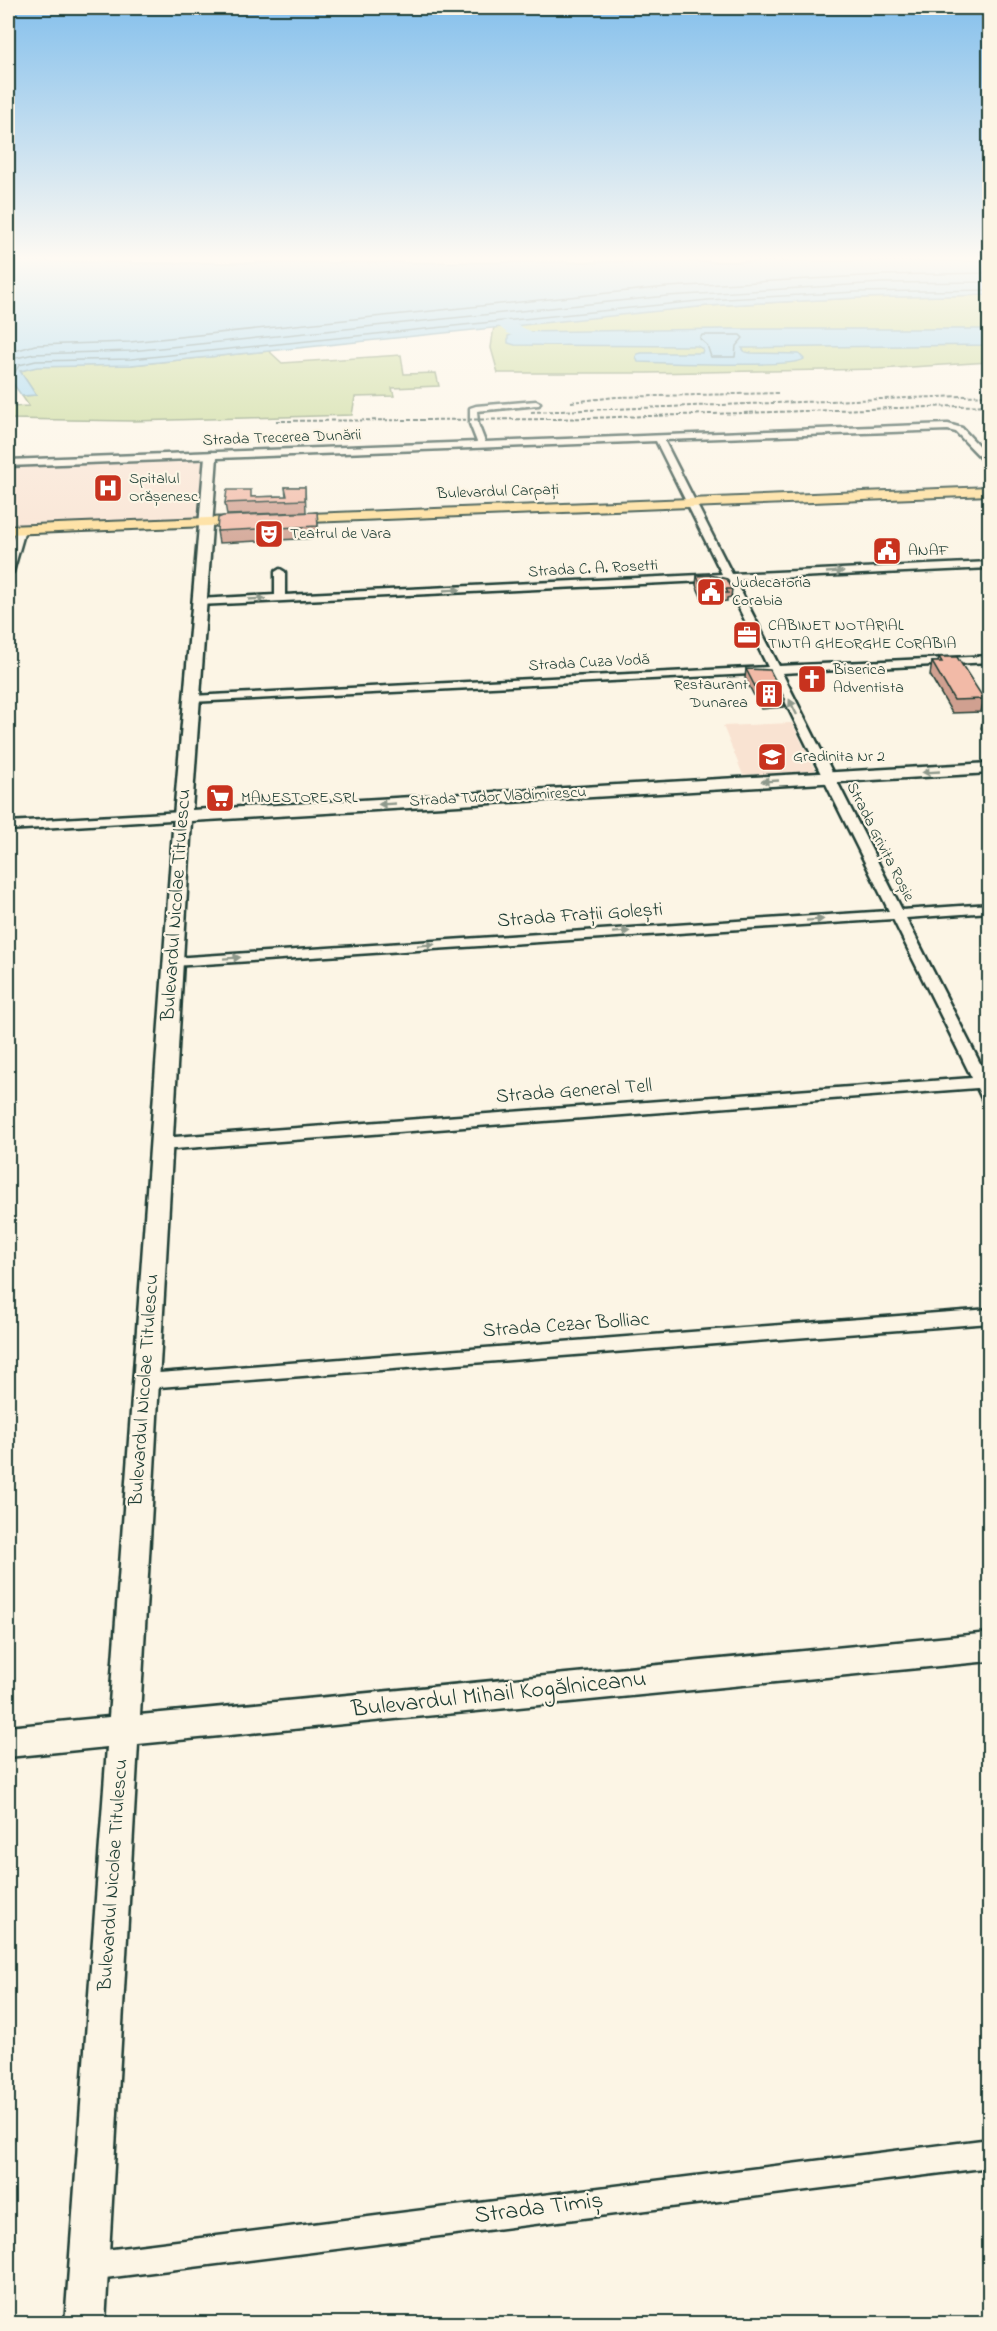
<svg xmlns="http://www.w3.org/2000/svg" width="997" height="2331" viewBox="0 0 997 2331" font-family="'Indie Flower',sans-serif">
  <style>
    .built { fill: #f9e3d2 }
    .green { fill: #bfd48a; stroke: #6f885f; stroke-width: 1.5 }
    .water { fill: #91d1f2; stroke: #6396a6; stroke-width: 1.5 }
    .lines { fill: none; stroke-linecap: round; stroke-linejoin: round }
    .shore { stroke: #4d7880; stroke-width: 1.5 }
    .river { fill: #91d1f2; fill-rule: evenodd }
    .street-casing { stroke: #1f3d34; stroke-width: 5 }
    .secondary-casing { stroke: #1f3d34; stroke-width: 5 }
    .primary-casing { stroke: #1f3d34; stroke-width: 4 }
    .street { fill: #fcf5e5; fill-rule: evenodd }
    .secondary { fill: #fcf5e5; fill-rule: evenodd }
    .primary { fill: #fedd96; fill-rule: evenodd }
    .rail { stroke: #1f3d34; stroke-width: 2; stroke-dasharray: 4 2; stroke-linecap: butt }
    .wall { fill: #d0a090; stroke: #1f3d34; stroke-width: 1.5 }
    .building { fill: #f2baa7; stroke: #1f3d34; stroke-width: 1.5 }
    .oneway { fill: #8e998c }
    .labels { text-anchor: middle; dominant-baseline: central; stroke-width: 4.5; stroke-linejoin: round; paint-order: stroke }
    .far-street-label { font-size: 16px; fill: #1f3d34; stroke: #fcf5e5 }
    .far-poi-label { font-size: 16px; fill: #1f3d34; stroke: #fcf5e5; text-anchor: start }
    .street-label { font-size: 20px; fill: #1f3d34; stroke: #fcf5e5 }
    .near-street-label { font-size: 24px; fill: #1f3d34; stroke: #fcf5e5 }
  </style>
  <rect width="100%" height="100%" fill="#fcf5e5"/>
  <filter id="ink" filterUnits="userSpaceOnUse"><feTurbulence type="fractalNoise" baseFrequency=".0167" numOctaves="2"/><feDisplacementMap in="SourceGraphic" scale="12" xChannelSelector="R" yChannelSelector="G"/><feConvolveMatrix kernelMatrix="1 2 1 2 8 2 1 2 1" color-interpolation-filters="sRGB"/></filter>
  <g filter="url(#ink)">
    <path class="built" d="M211 456 205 522 8 530V463Z
      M792 723 816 771 743 775 723 726Z"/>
    <path class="green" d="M989 295V362L880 369 647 373H498L491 348 494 326 708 306 857 298Z
      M269 351 282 363 401 355 404 374 436 373 439 386 392 388 394 396 355 397 352 415 133 421 8 419V407L29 406 22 396 36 395 20 371 39 366 131 365Z"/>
    <path class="water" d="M8 261 157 263 989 261 990 295 857 298 708 306 131 365 37 367 20 371 36 395 22 396 8 377Z
      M723 329H989V345L742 348 745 352 751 353 799 354 804 359C794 368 661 363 638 362L636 357 637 354 642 353H702L703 349 697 346 515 345 508 343V336L522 332Z"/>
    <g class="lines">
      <path class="shore" d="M702 335H740L743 338 736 346 735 357H711L707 345 700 339Z
        M8 353 35 345 130 342 667 287 882 275 990 273
        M8 367 16 358 34 354 131 351 667 296 882 283 990 282
        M8 374H14L19 365 36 361 131 359 708 300 856 292 990 290"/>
      <path class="river" d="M506 320 532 332 564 335 572 340 570 343C549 349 512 342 498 325L501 322Z"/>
      <g class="street-casing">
        <path id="street" d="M536 401 540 403 539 405 477 411 478 424 485 442 948 424 962 428 990 458V467L956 432 948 430 664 440 732 574 990 562V568L735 580 779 666 990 656V662L782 673 902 910 990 904V912L906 918 987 1077H990V1104L984 1103 977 1088 161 1150 155 1148 153 1144 155 1140 161 1138 972 1078 893 919 173 966 166 962 173 958 889 911 771 673 191 702 185 699 191 696 768 667 725 580 198 605 193 602 198 599 275 595V572L280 569 285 572V595L722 574 656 441 8 466V460L477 442 470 424V408L476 406Z
          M20 527 25 530 13 572 8 575V556L15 530Z
          M183 812 189 816 187 819 8 830V822Z
          M990 1309V1323L146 1388 139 1386 137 1381 139 1376 146 1374Z
          M990 2139V2167L89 2280 79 2276 75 2266 79 2256 89 2252Z"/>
      </g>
      <g class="secondary-casing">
        <path id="secondary" d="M211 452 217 456 192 810 990 763V773L191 821 140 1715 990 1633V1661L138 1744 105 2324H65L107 1747 8 1757V1727L109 1717 174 816 205 456Z"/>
      </g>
      <g class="primary-casing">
        <path id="primary" d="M990 487V495L8 534V526Z"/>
      </g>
      <use href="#street" class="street"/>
      <use href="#secondary" class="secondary"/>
      <use href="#primary" class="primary"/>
      <path class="rail" d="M571 402 616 397 778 393
        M478 412 538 406
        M531 412 990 395
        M276 421 556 419 990 405"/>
    </g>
    <path class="wall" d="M285 487H305L306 512 227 515 225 503 252 497 286 496Z
      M317 512 319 538 219 543 217 531Z
      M697 576 732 589 731 597 727 598V601L711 602 710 598 702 599 696 585Z
      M939 657 984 699 981 712 952 713 930 675 932 662H938Z
      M746 669 785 699 784 707 761 709 745 678Z
      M985 711H990V742L981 728Z"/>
    <path class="building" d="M285 487H305V500L225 503 227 490H251V497L287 496Z
      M317 512 318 526 217 531 218 518 223 516Z
      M710 575 727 579 732 589H726L728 593H712L711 590H703L697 576Z
      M939 657H957L984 699 954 700 932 662H942Z
      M746 669 770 670 785 699 762 700Z
      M985 711H990V718Z"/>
    <defs><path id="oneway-solid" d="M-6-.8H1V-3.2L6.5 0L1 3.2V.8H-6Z" transform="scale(1.5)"/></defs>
    <g class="oneway">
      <use href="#oneway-solid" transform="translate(835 572) rotate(-3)"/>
      <use href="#oneway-solid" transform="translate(452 590) rotate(-3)"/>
      <use href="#oneway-solid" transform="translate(257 599) rotate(-3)"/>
      <use href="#oneway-solid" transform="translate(793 707) rotate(-116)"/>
      <use href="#oneway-solid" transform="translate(931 772) rotate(177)"/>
      <use href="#oneway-solid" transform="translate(770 781) rotate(177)"/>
      <use href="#oneway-solid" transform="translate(387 804) rotate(177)"/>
      <use href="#oneway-solid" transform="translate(815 920) rotate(-4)"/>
      <use href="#oneway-solid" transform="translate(621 932) rotate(-4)"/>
      <use href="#oneway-solid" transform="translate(426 945) rotate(-4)"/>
      <use href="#oneway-solid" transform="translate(232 958) rotate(-4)"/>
    </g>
  </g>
  <linearGradient id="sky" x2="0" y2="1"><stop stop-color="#85c0ec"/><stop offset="0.44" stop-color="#fefaf3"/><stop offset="1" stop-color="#fefaf3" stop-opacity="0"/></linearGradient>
  <rect width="997" height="587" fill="url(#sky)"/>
  <defs>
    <g id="hospital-square" transform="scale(1.5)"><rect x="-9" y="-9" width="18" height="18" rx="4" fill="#c8321e" stroke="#fcf5e5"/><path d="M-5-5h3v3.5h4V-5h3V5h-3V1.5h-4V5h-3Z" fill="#fff"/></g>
    <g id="theatre-square" transform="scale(1.5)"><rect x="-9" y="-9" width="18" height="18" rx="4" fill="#c8321e" stroke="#fcf5e5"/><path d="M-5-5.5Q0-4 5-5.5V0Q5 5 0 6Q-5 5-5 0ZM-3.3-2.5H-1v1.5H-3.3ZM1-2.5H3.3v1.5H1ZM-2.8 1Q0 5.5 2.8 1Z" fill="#fff"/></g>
    <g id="civic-square" transform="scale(1.5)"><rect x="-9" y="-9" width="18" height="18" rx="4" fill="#c8321e" stroke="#fcf5e5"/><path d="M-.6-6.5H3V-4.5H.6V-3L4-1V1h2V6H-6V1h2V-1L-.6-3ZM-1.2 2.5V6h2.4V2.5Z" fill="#fff"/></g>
    <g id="office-square" transform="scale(1.5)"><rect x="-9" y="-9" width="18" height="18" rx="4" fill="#c8321e" stroke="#fcf5e5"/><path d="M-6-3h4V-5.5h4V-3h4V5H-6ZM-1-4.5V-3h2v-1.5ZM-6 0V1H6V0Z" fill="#fff"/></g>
    <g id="church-square" transform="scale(1.5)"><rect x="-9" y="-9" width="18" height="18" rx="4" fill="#c8321e" stroke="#fcf5e5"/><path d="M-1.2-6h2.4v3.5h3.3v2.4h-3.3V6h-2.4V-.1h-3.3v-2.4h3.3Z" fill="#fff"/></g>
    <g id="building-square" transform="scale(1.5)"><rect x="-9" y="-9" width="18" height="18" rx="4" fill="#c8321e" stroke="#fcf5e5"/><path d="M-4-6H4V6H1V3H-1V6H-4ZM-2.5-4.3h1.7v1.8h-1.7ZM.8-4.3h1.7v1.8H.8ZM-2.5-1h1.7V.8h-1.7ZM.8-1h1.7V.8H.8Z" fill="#fff"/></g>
    <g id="school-square" transform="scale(1.5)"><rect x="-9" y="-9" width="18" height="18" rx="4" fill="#c8321e" stroke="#fcf5e5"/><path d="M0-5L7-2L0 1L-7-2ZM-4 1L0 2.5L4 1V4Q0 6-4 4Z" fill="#fff"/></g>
    <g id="supermarket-square" transform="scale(1.5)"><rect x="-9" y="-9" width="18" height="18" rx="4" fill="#c8321e" stroke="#fcf5e5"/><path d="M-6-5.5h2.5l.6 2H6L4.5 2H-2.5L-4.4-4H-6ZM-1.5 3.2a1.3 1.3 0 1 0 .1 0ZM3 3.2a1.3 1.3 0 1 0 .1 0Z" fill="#fff"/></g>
  </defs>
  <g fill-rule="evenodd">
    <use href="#hospital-square" x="108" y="488"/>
    <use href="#theatre-square" x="269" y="534"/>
    <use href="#civic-square" x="887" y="551"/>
    <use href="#civic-square" x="711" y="592"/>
    <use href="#office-square" x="747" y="635"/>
    <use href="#church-square" x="812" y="679"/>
    <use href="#building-square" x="769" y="694"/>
    <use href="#school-square" x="772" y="757"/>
    <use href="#supermarket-square" x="220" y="798"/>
  </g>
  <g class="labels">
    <g class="far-street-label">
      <text transform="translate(282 438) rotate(-2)">Strada Trecerea Dunării</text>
      <text transform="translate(498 492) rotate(-2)">Bulevardul Carpați</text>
      <text transform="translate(593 569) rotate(-3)">Strada C. A. Rosetti</text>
      <text transform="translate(589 663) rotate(-3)">Strada Cuza Vodă</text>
      <text transform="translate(498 797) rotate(-3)">Strada Tudor Vladimirescu</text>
      <text transform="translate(880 842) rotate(63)">Strada Grivița Roșie</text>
    </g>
    <g class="far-poi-label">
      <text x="129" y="479">Spitalul<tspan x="129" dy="18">Orășenesc</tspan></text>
      <text x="290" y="534">Teatrul de Vara</text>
      <text x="908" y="551">ANAF</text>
      <text x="732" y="583">Judecatoria<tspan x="732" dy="18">Corabia</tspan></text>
      <text x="768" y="626">CABINET NOTARIAL<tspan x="768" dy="18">TINTA GHEORGHE CORABIA</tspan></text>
      <text x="833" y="670">Biserica<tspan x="833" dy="18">Adventista</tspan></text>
      <text x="748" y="685" text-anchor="end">Restaurant<tspan x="748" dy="18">Dunarea</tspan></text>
      <text x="793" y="757">Gradinita Nr 2</text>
      <text x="241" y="798">MANESTORE SRL</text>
    </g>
    <g class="street-label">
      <text transform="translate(177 905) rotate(-86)">Bulevardul Nicolae Titulescu</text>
      <text transform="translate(580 916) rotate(-4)">Strada Frații Golești</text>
      <text transform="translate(574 1092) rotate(-4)">Strada General Tell</text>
      <text transform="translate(566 1326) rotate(-4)">Strada Cezar Bolliac</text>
      <text transform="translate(145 1390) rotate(-86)">Bulevardul Nicolae Titulescu</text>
      <text transform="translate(114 1875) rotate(-86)">Bulevardul Nicolae Titulescu</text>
    </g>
    <g class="near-street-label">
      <text transform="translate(499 1695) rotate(-6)">Bulevardul Mihail Kogălniceanu</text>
      <text transform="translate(539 2209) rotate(-7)">Strada Timiș</text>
    </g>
  </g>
  <rect width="997" height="2331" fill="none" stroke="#fcf5e5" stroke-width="30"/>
  <rect x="15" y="15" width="967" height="2301" fill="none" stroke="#1f3d34" stroke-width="2" filter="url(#ink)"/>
</svg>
